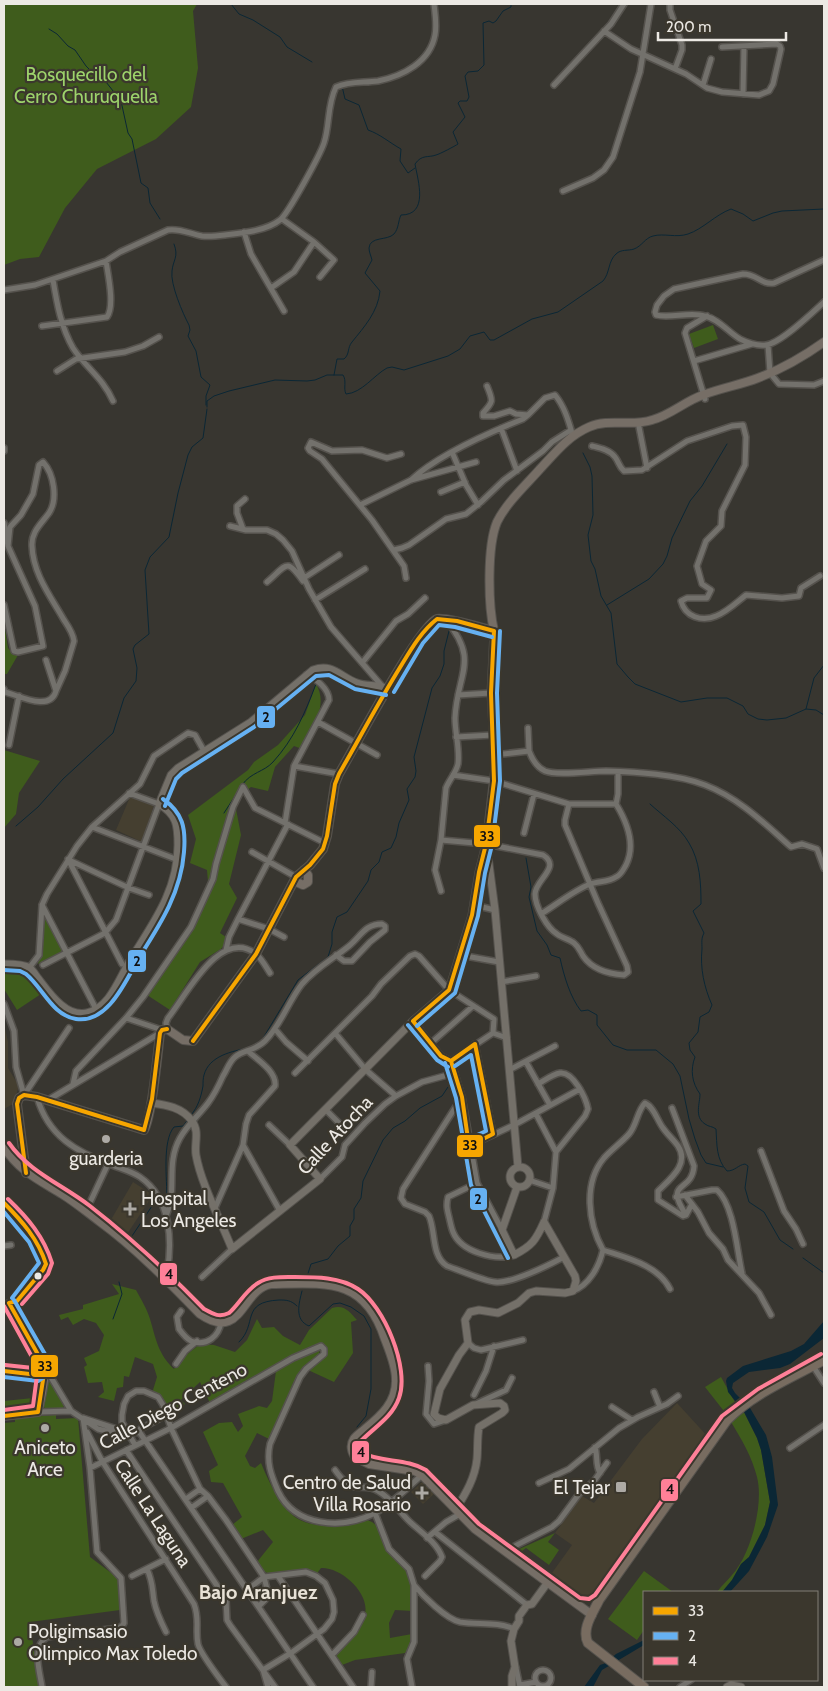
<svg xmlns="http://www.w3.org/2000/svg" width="828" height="1691" viewBox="0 0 828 1691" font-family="Cabin,sans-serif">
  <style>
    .built { fill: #453f30 }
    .green { fill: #3f5c1c }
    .water { fill: #0b2735 }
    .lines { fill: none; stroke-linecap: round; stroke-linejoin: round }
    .stream { stroke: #0b2735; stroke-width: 1 }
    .street-casing { stroke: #55524d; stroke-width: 8 }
    .secondary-casing { stroke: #55524d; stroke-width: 9 }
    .primary-casing { stroke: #55524d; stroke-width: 10 }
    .highway-casing { stroke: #55524d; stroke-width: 11 }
    .street { stroke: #73716c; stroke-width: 5 }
    .secondary { stroke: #747069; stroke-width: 7 }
    .primary { stroke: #766e66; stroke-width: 8 }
    .highway { stroke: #786c60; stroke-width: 9 }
    .bus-1-casing { stroke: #3b372d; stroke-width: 8 }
    .bus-2-casing { stroke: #3b372d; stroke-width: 8 }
    .bus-3-casing { stroke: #3b372d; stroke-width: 8 }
    .bus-1 { stroke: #f7a600; stroke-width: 4 }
    .bus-2 { stroke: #66b1f2; stroke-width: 4 }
    .bus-3 { stroke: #ff8098; stroke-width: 4 }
    .poi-dot { fill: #adaaa5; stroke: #3b372d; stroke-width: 2 }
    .bus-dot { fill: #ece9e4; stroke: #3b372d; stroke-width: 2 }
    .labels { text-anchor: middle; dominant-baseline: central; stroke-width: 4.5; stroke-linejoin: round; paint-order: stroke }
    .park-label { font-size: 19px; fill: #9dd36b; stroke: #3b372d }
    .street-label { font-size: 19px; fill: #ece9e4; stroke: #3b372d }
    .poi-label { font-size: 19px; fill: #ece9e4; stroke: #3b372d }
    .neighbourhood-label { font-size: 20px; font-weight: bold; fill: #e7e1d6; stroke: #3b372d }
    .line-badge { stroke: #3b372d; stroke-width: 2 }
    .pale-badge-label { font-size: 14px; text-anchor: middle; font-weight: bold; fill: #111 }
  </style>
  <rect width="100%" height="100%" fill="#383630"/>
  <path class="built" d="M130 797 154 805 142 842 116 830Z
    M4 1024 8 1042V1068L19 1086 13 1104 4 1109Z
    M133 1182 153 1195 125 1237 109 1223Z
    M677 1403 709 1438 595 1600 589 1602 579 1599 549 1577 572 1545 555 1533 582 1496 594 1503 642 1439Z
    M422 1482 434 1494 423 1504 411 1492Z"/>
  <path class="green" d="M4 4H197L193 11 198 68 191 107 156 139 97 169 65 208 39 257 20 259 4 265Z
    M713 325 718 339 694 348 689 334Z
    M4 623 8 648 12 653 18 655 7 674H4Z
    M316 684C329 706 312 728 302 749L294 746 275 767 268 791 251 787 239 796 236 809 241 835 229 884 237 898 220 933 229 939 221 949 200 962 170 1010 144 993 189 925 208 882 207 870 190 863 196 839 188 815 248 770 254 762 278 745 305 715Z
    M4 750 40 761 19 793 16 814 4 828Z
    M45 915 63 951 38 964 44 939 43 920Z
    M4 967C29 967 30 974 44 992L17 1010 4 989Z
    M112 1284 136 1290C141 1299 147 1309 150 1319 156 1339 158 1354 174 1369L180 1360 200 1344 214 1345 235 1352 247 1340 257 1319 262 1328 274 1327 283 1336 300 1345 309 1330 332 1308C344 1304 350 1312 357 1320L351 1322 353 1353 334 1382 308 1370C317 1363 329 1357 324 1345L319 1344 295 1355 210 1403 200 1382 181 1400 185 1404 176 1412 170 1407 165 1413 153 1390 157 1377 153 1364 135 1357 129 1377 124 1376 123 1387 117 1388 114 1401 98 1397 104 1392 102 1382 88 1383 84 1367 87 1365 84 1358 99 1351 104 1335 96 1323 84 1319 73 1325 68 1317 61 1320 59 1315 83 1309V1305L119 1294Z
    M320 1350 318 1357 304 1368 293 1383 271 1440 257 1433 245 1456 250 1466 255 1468 261 1463C268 1480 283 1512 300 1520 312 1526 328 1526 341 1526 350 1526 359 1519 367 1520 383 1524 384 1546 393 1557 399 1564 408 1567 410 1577 413 1588 412 1601 413 1611L395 1610 389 1623 390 1638 412 1634V1644L405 1653 355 1660 342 1665 336 1655C347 1645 362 1630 365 1614 370 1593 341 1567 321 1568L318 1572 319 1579 304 1569 269 1574 262 1570 257 1562 273 1542 263 1530 241 1539 232 1525 242 1517 223 1483 211 1482 209 1471 218 1465 203 1432 219 1423 232 1422 238 1432 243 1426 238 1414 259 1406 267 1408 272 1401 276 1371 295 1359Z
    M48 1377 64 1406 63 1408 46 1409 42 1406Z
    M721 1377 737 1406 727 1415 705 1387Z
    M33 1398 31 1410 4 1413V1401Z
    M744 1412 757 1438 761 1450 770 1502 768 1511 765 1525 749 1557 741 1564 732 1580 722 1592H717C722 1585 727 1581 732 1575 751 1554 764 1504 757 1477 752 1457 742 1440 731 1422Z
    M56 1415V1419L78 1418 90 1557 118 1578 120 1610 30 1622 39 1687H4V1423L15 1422V1418Z
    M555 1533 548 1542 559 1550 549 1565 526 1548 517 1555V1550Z
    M644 1571 673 1592H644V1630L637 1640 608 1619Z"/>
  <path class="water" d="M824 1321V1338L790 1364 780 1368 749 1372 733 1383 732 1388 735 1393 750 1408 766 1435 772 1457 778 1505 767 1537 749 1571 730 1592H722L732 1580 741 1564 749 1557 765 1525 770 1502 761 1450 757 1438 744 1412 728 1392 726 1381 727 1378 743 1366 791 1351 804 1344Z
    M644 1640V1645L602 1670 593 1687H584L600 1665 606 1663 616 1654Z"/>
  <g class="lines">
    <path class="stream" d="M231 4 239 14 253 20 280 37 287 47 312 62
      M49 29 57 34 68 46 75 50 86 66 96 76 106 82 121 101 128 133 132 139 141 183 148 188 150 203 160 219
      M342 86 345 99 359 105 368 130C380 134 390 143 401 149L400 161 408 173 415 168
      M174 244C179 257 173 260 172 271 170 284 183 314 189 325L190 330 188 336 196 351 201 377 210 385 206 396V405
      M334 375 337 359H344C350 354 347 348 352 342 364 327 378 312 380 291L365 273 372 260C371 256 369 252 369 248 370 236 387 241 394 234 399 228 398 221 401 215 429 215 418 181 415 164 422 154 428 158 436 155 440 154 455 146 458 144L453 132 465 117 458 103 460 101H467L469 97 465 76 468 72 478 71 484 65 483 23 489 21 493 23 496 21 503 11 511 7V4
      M207 407V401L214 396 229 391 275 380 307 381 315 380 327 375H343C347 381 343 388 346 394 362 393 374 375 387 368L392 367 404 370 448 356 460 349 470 336 484 332 490 340H494L532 319 558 312 603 281C610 273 608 261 616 254 621 249 628 251 634 249 642 246 645 238 653 236 664 233 676 238 688 234 703 229 715 215 731 209L743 214 753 221 773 213 782 211 824 209
      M583 453 590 467 592 476 593 515 588 535 591 561 595 569 601 596 611 613 617 664 628 677 635 684 681 702 707 698H727L743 706 748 714 758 719 767 720 786 718 806 709 816 710 824 715
      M607 605 649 579 663 564 667 556 672 538 690 501 702 486 727 444
      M806 709 814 678 824 665
      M242 785C251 772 264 772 273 762 294 739 305 713 316 684
      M650 804C663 816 680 827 689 843 700 861 701 883 701 904L693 911 704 933C701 939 702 942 702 949 700 968 704 987 712 1005L709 1012 700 1017 698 1032 689 1043 690 1050 695 1057C690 1070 692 1083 700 1094 700 1103 694 1117 705 1124 709 1127 712 1126 716 1129 717 1145 716 1159 727 1171 735 1171 738 1165 745 1164L748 1166 745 1188 749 1202 764 1212 780 1240 793 1249
      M224 813 239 790
      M16 826 38 807 63 779 113 733 124 698 136 681 137 668 133 649 135 645 149 634 145 570 150 557 169 537 178 493 188 455 192 447 203 438 207 409
      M526 858 531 887 529 897 537 931 547 945 551 955 560 958C564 976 570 997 581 1011L588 1010 597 1015V1025L613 1045 627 1050H656L673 1064 680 1076 689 1119 695 1139 701 1155 706 1163 723 1167
      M252 1046 262 1040 298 980 328 957 332 944V932L337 917 347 912 368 881 371 870 379 862 382 852 391 848 396 837 399 823 409 800 407 789 415 777 416 771 414 757 432 688 440 676 444 664V651L449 631
      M191 1115C198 1107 201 1097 203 1086 203 1083 203 1078 204 1075 209 1056 232 1051 249 1048
      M164 1201 167 1199C167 1180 162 1141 174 1127L183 1126 187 1121
      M132 1236 152 1206 157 1203
      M803 1258 824 1273
      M306 1280 311 1264 328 1259 338 1246 350 1236V1226L354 1219V1209L361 1198 363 1181 383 1140 393 1128 405 1121 420 1108 442 1096 448 1087
      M302 1291C299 1303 294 1320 309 1326L333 1304 340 1303 351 1307 364 1316 371 1329V1389L366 1416 357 1427
      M113 1319 122 1294 119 1282
      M239 1342C258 1324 240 1302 279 1300 286 1300 291 1300 297 1306"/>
    <g class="street-casing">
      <path id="street" d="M670 4V10L682 45V50L675 69
        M604 31 631 49 686 74 707 88 722 92 759 95 769 91 773 84 781 49 780 46 777 44 722 47
        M554 85 611 24 624 4
        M703 85 711 59
        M743 94 744 46
        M563 191 593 178 604 170 613 157 640 72 651 4
        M282 219 314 242 334 260 320 277
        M244 232 251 254 284 311
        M824 260 774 283C761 285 757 274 743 274L674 289 664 296 657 305 655 312 656 315C670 319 690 311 705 316 719 319 728 332 740 339 748 343 758 346 766 345 781 343 812 313 824 302
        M53 280C57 304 61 327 73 348 86 368 103 378 113 401
        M271 288 294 272 314 242
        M4 290 35 285 106 261 120 252 168 230C180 228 190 234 202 236 209 237 217 236 225 235 242 233 266 231 280 220 288 214 320 155 324 143 330 125 327 105 336 87 350 81 363 83 378 81 403 76 430 62 435 35 437 25 435 13 434 4
        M42 326 107 317C115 306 108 275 106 261
        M768 345 770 373 779 384 814 385 824 381
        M694 361 752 344
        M57 371 76 359 125 352 143 346 159 337
        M487 386C493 401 494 401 483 413V416H494L510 411 516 414 528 415 545 398 555 395C564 406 568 419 572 433
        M705 399 685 333 687 328 707 316
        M639 427 647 468
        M501 428 517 471
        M592 446C600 448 610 450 615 457 619 462 619 467 624 471L642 470 687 441 732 426 743 425 746 437 745 465 722 511 721 526 706 541 697 566 702 584 711 590 707 598H687L681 601C685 617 702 622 716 616 727 612 737 602 746 595L782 598 799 596 801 588 820 576
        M4 448V451
        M452 452 466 485 478 505
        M401 454 387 458 362 450 332 451 311 442 308 448 310 451 322 459 372 520 404 566 406 578
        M411 480C438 455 488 433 523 419L528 415
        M441 492 465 482
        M360 505 411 480 476 462
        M4 523 8 546 35 606 43 646 18 652 14 651 4 605
        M230 526 246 530H267L276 534 283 540 292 551 309 589 331 627 382 686
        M243 529 237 513V506L245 499
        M8 546 10 527 21 515 33 494 39 465 43 462C54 474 58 499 49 513 41 524 31 532 32 546 33 574 51 597 64 620 68 626 73 633 74 641L65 671 56 691
        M394 550 402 548 409 545 446 519 466 514 481 502 504 480 543 451 552 442 571 430
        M304 578 339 555
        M267 582C287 565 286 557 303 581
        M315 600 365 569
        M446 620C480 661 457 673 455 718 455 733 460 749 458 764 456 773 449 780 446 788L441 840 486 844 543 855C562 867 535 880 535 894 535 906 547 928 557 934 562 938 569 939 574 943 579 947 580 951 583 956 592 969 609 974 624 975L628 972 627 966 598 903 565 825V820L569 804 494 781 453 775
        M362 663 396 621 408 614 425 598
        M4 689 5 692C20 696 50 712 56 691L46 660
        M458 695 491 693
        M318 722 377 755
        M456 737 493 735
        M9 745 19 696
        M529 751C532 759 536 767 545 771 557 776 591 771 606 771 636 772 677 774 705 785 739 798 764 823 791 847L802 844 817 849 824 868
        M494 755 529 751 528 728
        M294 766 339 774
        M243 787 255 808 325 843
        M616 804 618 794V772
        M285 823 294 766 329 700C329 689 316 678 306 675
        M92 827 178 860
        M524 833 534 794
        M441 840 435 870 441 891
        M252 852 296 877
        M68 859 122 964
        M69 860 129 888 149 895
        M42 905 96 1009
        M474 905 495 910
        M541 914C557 904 573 891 590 884 599 881 609 882 616 877 621 875 623 870 626 865 636 845 627 822 616 804H569
        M238 919 269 929 284 937
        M226 950 229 937 238 919 288 824
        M460 955 499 962
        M43 965 105 933 116 920 159 804 129 793
        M29 968 39 955 42 905 47 894 77 846 92 827 140 784 154 756 188 733 195 735 204 751
        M501 982 536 976
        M4 1004 14 1031 16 1067 24 1095
        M126 1018 162 1030
        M413 1021 441 1056 451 1061
        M167 1029 166 1023 168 1018C186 996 220 926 256 954 262 959 266 967 270 973
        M275 1029 286 1042 308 1061
        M335 1033 366 1070 396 1096
        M493 1033 507 1038
        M430 1044 473 1006
        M475 1044 493 1134
        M451 1061 462 1097 477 1183 502 1230
        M526 1062 550 1105
        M509 1070 555 1046
        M295 1073 372 996 381 984 410 956 415 954 419 956 449 990 494 1019 493 1033 451 1061
        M73 1084 76 1071 126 1018 143 997 191 927 213 879 216 864 233 807 243 787
        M538 1084C545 1080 553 1074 560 1073 573 1071 586 1098 588 1109L585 1116 556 1152 553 1188 544 1222
        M24 1095 69 1028
        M37 1097C48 1136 76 1152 112 1165 122 1169 131 1171 140 1177 172 1199 173 1244 166 1278
        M462 1097 403 1189 401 1198 405 1204 425 1212 429 1216C436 1232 431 1256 447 1266 459 1270 484 1281 495 1282 511 1284 549 1265 564 1257
        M48 1100 160 1033
        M672 1108 694 1166C692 1194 663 1179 686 1215
        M326 1110 344 1128
        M536 1114 556 1152
        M269 1125 290 1145
        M243 1145 280 1211
        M469 1146 514 1125 580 1089
        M761 1151 784 1211 796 1229 803 1244
        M320 1179 342 1157 345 1145 365 1123 385 1104 396 1096 422 1082 455 1073
        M529 1180 553 1188
        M477 1183 448 1197C446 1205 447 1209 449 1217 450 1221 451 1227 453 1232 461 1252 495 1261 514 1255
        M685 1195 698 1212 709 1233 723 1249 728 1260 759 1293 771 1315
        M676 1197 712 1190H717C734 1205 737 1251 742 1273
        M215 1208 243 1145 246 1124 249 1115 275 1086C277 1072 258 1060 249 1052
        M86 1211 108 1164
        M166 1216C178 1190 165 1165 180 1138 187 1125 199 1115 208 1103 214 1095 219 1085 223 1076 227 1070 229 1062 235 1057 243 1050 255 1051 265 1041 281 1025 288 1002 302 984 316 968 333 959 349 946 361 936 365 924 382 924L385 926V930L370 942 352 961H344L336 955
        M4 1246 11 1245
        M603 1250C627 1258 658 1265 670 1289
        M202 1277 232 1249
        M573 1291C589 1285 599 1267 603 1250 588 1223 583 1183 604 1158 612 1149 622 1142 629 1134 637 1125 637 1111 645 1103 654 1107 657 1120 663 1128 667 1134 673 1139 678 1146 690 1164 670 1179 658 1191V1200L683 1216 686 1215 692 1204
        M181 1311 177 1317 179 1329C182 1333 187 1339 191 1341 207 1347 219 1336 221 1322
        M468 1343 474 1348 481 1350 523 1340
        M176 1364 185 1351 197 1341
        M428 1366 429 1381 426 1414 434 1424 446 1420
        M813 1366 824 1383
        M46 1369 71 1411
        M654 1392 660 1407
        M474 1395 486 1371 494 1346
        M478 1403 506 1390 512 1378
        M612 1407 632 1420
        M38 1412 71 1411 98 1429 131 1437
        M83 1418 117 1429 140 1433 313 1687
        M87 1432 102 1461 194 1604C200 1620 195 1629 198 1644 200 1653 220 1679 226 1687
        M135 1432 166 1415
        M135 1445 122 1422V1415L124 1404 128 1396 136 1391H144L158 1397 163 1405 171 1428 200 1489 208 1496 226 1520 264 1577 267 1589 265 1600 259 1606
        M595 1447C598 1456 595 1465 600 1473
        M790 1448 824 1425
        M126 1450 226 1599 227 1620 230 1625 275 1687
        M90 1468 171 1428 293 1358 321 1346 324 1349V1354L306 1369 300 1377 270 1444C266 1462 271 1475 278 1491 295 1527 342 1530 375 1513 392 1504 407 1488 422 1475
        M335 1470C340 1477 346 1485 355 1487 363 1488 370 1486 378 1491 391 1498 398 1510 408 1520 419 1531 436 1541 442 1557L440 1561 425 1576
        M539 1483 569 1469 619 1428 638 1417 667 1404 678 1396
        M186 1499 200 1489
        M191 1508 208 1496
        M375 1513 389 1549 409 1569 414 1585V1642L407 1659 412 1687
        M435 1532 527 1605
        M427 1538 446 1522 460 1514
        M505 1551 552 1527 559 1521 579 1494 594 1481 607 1463
        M147 1569C153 1582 152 1588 154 1601 156 1612 161 1622 166 1632
        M132 1576 166 1559
        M278 1576 353 1687
        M414 1585C423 1596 446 1619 460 1622 478 1625 497 1621 514 1629
        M247 1590 264 1577 306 1572 316 1576 325 1583 333 1600 334 1612 332 1619 324 1629 291 1653 263 1670 268 1687
        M332 1655 354 1632 363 1615
        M516 1668 520 1687
        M535 1678a8 8 0 1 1 16 0a8 8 0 1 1-16 0Z
        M520 1685 536 1682
        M42 1687C40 1672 31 1647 47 1637L118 1628 122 1626 124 1623 121 1578 97 1552 90 1468 83 1418
        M371 1687 372 1672
        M680 1687 691 1680"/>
    </g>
    <g class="secondary-casing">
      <path id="secondary" d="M487 849 495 910 518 1167
        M4 964C11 964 23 964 30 968 32 970 35 974 37 977 48 991 65 1018 87 1013 111 1007 119 978 131 959 154 922 178 890 178 845 178 825 177 815 159 804L171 775 178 768 251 722 313 670C333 663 340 677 357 683 367 687 378 684 388 689
        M151 1103C166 1105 182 1107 192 1121 200 1132 194 1143 196 1155 201 1184 221 1221 232 1249L320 1179 290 1145 413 1021 449 990 472 915 479 872 486 844 495 767 491 693 494 631
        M510 1177a10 10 0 1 1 20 0a10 10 0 1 1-20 0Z
        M517 1187 502 1230 514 1255C532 1246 536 1240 544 1222
        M9 1303 18 1318
        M4 1371 38 1375
        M456 1509C466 1493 475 1478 477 1459 478 1448 477 1438 479 1427L502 1413 505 1410 504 1406 500 1403 473 1405 446 1420 438 1418 434 1414 440 1389 459 1355 468 1343 465 1320 470 1312 479 1310 498 1313 518 1303 529 1293 536 1291 565 1293 573 1291 576 1281 575 1276 544 1222
        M512 1687V1676L515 1667 511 1641 514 1629 519 1621V1616L527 1605 532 1604 548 1582
        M727 1687 731 1685 741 1687"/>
    </g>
    <g class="primary-casing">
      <path id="primary" d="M494 631C488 605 487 546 497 522 507 502 526 485 540 469 555 453 568 436 589 427 609 418 632 427 652 420 671 415 685 401 703 395 721 388 740 385 758 378 782 369 803 357 824 342
        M294 881 303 885 308 882V875L304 870
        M4 1147C19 1171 39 1180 62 1194 75 1202 87 1212 99 1221 136 1248 168 1281 200 1314 242 1343 241 1289 271 1284 326 1283 365 1277 385 1339 390 1352 396 1366 396 1379 397 1402 381 1416 365 1429 362 1432 357 1435 354 1439 350 1445 352 1452 355 1457L369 1464 415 1471 422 1475 475 1529 592 1615
        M26 1173 17 1104 19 1098 24 1095 37 1097 144 1130C152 1119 158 1051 160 1033L162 1030 167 1029 183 1040 193 1041 256 954 296 877 310 865 323 849 327 836 335 784 339 774C352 752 421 622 437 619 449 617 481 628 494 631
        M4 1203C23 1222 39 1238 46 1264L43 1270 20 1296C7 1321 37 1343 44 1366 47 1376 40 1401 38 1412L4 1416
        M37 1389 40 1358"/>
    </g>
    <g class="highway-casing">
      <path id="highway" d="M644 1687 588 1643C581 1629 593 1613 599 1600L727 1420C754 1393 791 1378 824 1360"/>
    </g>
    <use href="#street" class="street"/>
    <use href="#secondary" class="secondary"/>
    <use href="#primary" class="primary"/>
    <use href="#highway" class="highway"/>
    <g class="bus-1-casing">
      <path id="bus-1" d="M413 1021 449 990 472 915 479 872 486 844 494 781 491 693 494 631
        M413 1021 441 1056 451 1061
        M193 1041 256 954 296 877 310 865 323 849 327 836 335 784 339 774C358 741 376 707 396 674 408 655 419 633 437 619L457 621 494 631
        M475 1044 493 1134 469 1146 462 1097 451 1061Z
        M24 1095 37 1097 144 1130
        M24 1095 19 1098 17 1104 26 1173
        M144 1130 152 1099 160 1033 162 1030 167 1029
        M4 1203C22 1221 38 1239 46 1264L43 1270 17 1301
        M4 1371 38 1375 40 1359
        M4 1416 38 1412 45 1367 9 1303 17 1301"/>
    </g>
    <g class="bus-2-casing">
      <path id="bus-2" d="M394 692 423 643 439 625 455 627 492 637
        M165 806 176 779 182 773 254 727 316 676 329 675 355 689 386 695
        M4 970 20 971 26 974C43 988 52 1015 76 1019 109 1024 127 978 140 956 161 923 181 892 184 852 186 828 183 813 163 799
        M408 1025 437 1060 448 1067
        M417 1026 455 993 478 916 485 873 492 845 500 781 497 693 500 631
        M445 1063 456 1098 471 1185 508 1258
        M455 1066 471 1055 486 1131 466 1140
        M4 1212 29 1242 39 1263 12 1298
        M4 1377 38 1381 44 1377 46 1356 14 1300"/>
    </g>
    <g class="bus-3-casing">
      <path id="bus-3" d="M9 1143C29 1172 63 1185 90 1206 131 1238 168 1272 204 1309 213 1314 219 1318 229 1313 239 1304 246 1290 258 1283 269 1276 283 1277 295 1277 316 1277 340 1277 358 1289 384 1306 410 1368 399 1398 392 1418 373 1428 359 1443L358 1446 360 1452C381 1463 406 1458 426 1470L479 1524 580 1598 589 1599 595 1595 722 1416 758 1389 821 1354
        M8 1199C28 1218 44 1237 52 1263L48 1274 22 1304
        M4 1306 38 1368 33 1406 4 1410
        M5 1365 33 1368 34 1358"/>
    </g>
    <use href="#bus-1" class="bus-1"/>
    <use href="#bus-2" class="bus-2"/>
    <use href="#bus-3" class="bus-3"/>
  </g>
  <g class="poi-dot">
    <circle cx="106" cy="1139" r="5"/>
    <path d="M127.5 1201.5h5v5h5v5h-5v5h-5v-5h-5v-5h5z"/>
    <circle cx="45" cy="1428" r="5"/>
    <rect x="615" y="1481" width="12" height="12" rx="2.5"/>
    <path d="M419.5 1485.5h5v5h5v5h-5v5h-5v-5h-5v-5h5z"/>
    <circle cx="18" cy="1642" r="5"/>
  </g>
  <circle class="bus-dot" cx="38" cy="1276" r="4.5"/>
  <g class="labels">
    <g class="park-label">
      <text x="86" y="74">Bosquecillo del<tspan x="86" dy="22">Cerro Churuquella</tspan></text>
    </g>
    <g class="street-label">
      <text transform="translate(335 1135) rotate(-47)">Calle Atocha</text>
      <text transform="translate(173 1406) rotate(-28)">Calle Diego Centeno</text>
      <text transform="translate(153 1513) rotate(57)">Calle La Laguna</text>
    </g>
    <g class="poi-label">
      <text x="106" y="1158">guarderia</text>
      <text x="141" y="1198" text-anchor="start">Hospital<tspan x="141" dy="22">Los Angeles</tspan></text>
      <text x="45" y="1447">Aniceto<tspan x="45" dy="22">Arce</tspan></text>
      <text x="411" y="1482" text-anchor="end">Centro de Salud<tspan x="411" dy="22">Villa Rosario</tspan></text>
      <text x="610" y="1487" text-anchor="end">El Tejar</text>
      <text x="28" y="1631" text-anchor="start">Poligimsasio<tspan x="28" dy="22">Olimpico Max Toledo</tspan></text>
    </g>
    <g class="neighbourhood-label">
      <text x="258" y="1592">Bajo Aranjuez</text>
    </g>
  </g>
  <g class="line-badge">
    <rect x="256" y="705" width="20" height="24" rx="5" fill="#66b1f2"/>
    <rect x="473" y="824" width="28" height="24" rx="5" fill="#f7a600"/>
    <rect x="127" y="949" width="20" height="24" rx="5" fill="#66b1f2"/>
    <rect x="456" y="1134" width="28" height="24" rx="5" fill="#f7a600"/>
    <rect x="469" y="1187" width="19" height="24" rx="5" fill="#66b1f2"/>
    <rect x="159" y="1262" width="19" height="24" rx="5" fill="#ff8098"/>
    <rect x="30" y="1354" width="29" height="24" rx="5" fill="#f7a600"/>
    <rect x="351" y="1440" width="19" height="24" rx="5" fill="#ff8098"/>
    <rect x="660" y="1478" width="19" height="24" rx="5" fill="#ff8098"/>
  </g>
  <g class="pale-badge-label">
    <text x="266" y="722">2</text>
    <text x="487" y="841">33</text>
    <text x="137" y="966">2</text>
    <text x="470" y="1150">33</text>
    <text x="478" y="1204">2</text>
    <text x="169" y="1279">4</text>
    <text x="45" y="1371">33</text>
    <text x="361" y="1457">4</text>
    <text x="670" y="1494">4</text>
  </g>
  <rect width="828" height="1691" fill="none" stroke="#ece9e4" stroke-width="10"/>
  <rect x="643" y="1591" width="175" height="90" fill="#3b372d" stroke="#827e76"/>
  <rect x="653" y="1607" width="25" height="8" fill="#f7a600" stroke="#827e76"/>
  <text x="688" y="1616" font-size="15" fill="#ece9e4">33</text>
  <rect x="653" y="1632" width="25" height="8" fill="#66b1f2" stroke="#827e76"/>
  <text x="688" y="1641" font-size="15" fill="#ece9e4">2</text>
  <rect x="653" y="1657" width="25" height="8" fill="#ff8098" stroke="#827e76"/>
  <text x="688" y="1666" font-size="15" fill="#ece9e4">4</text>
  <path d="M658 32v8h128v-8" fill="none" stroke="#ece9e4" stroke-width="2.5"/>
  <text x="666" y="32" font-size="15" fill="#ece9e4" stroke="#3b372d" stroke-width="4" paint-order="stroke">200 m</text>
</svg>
